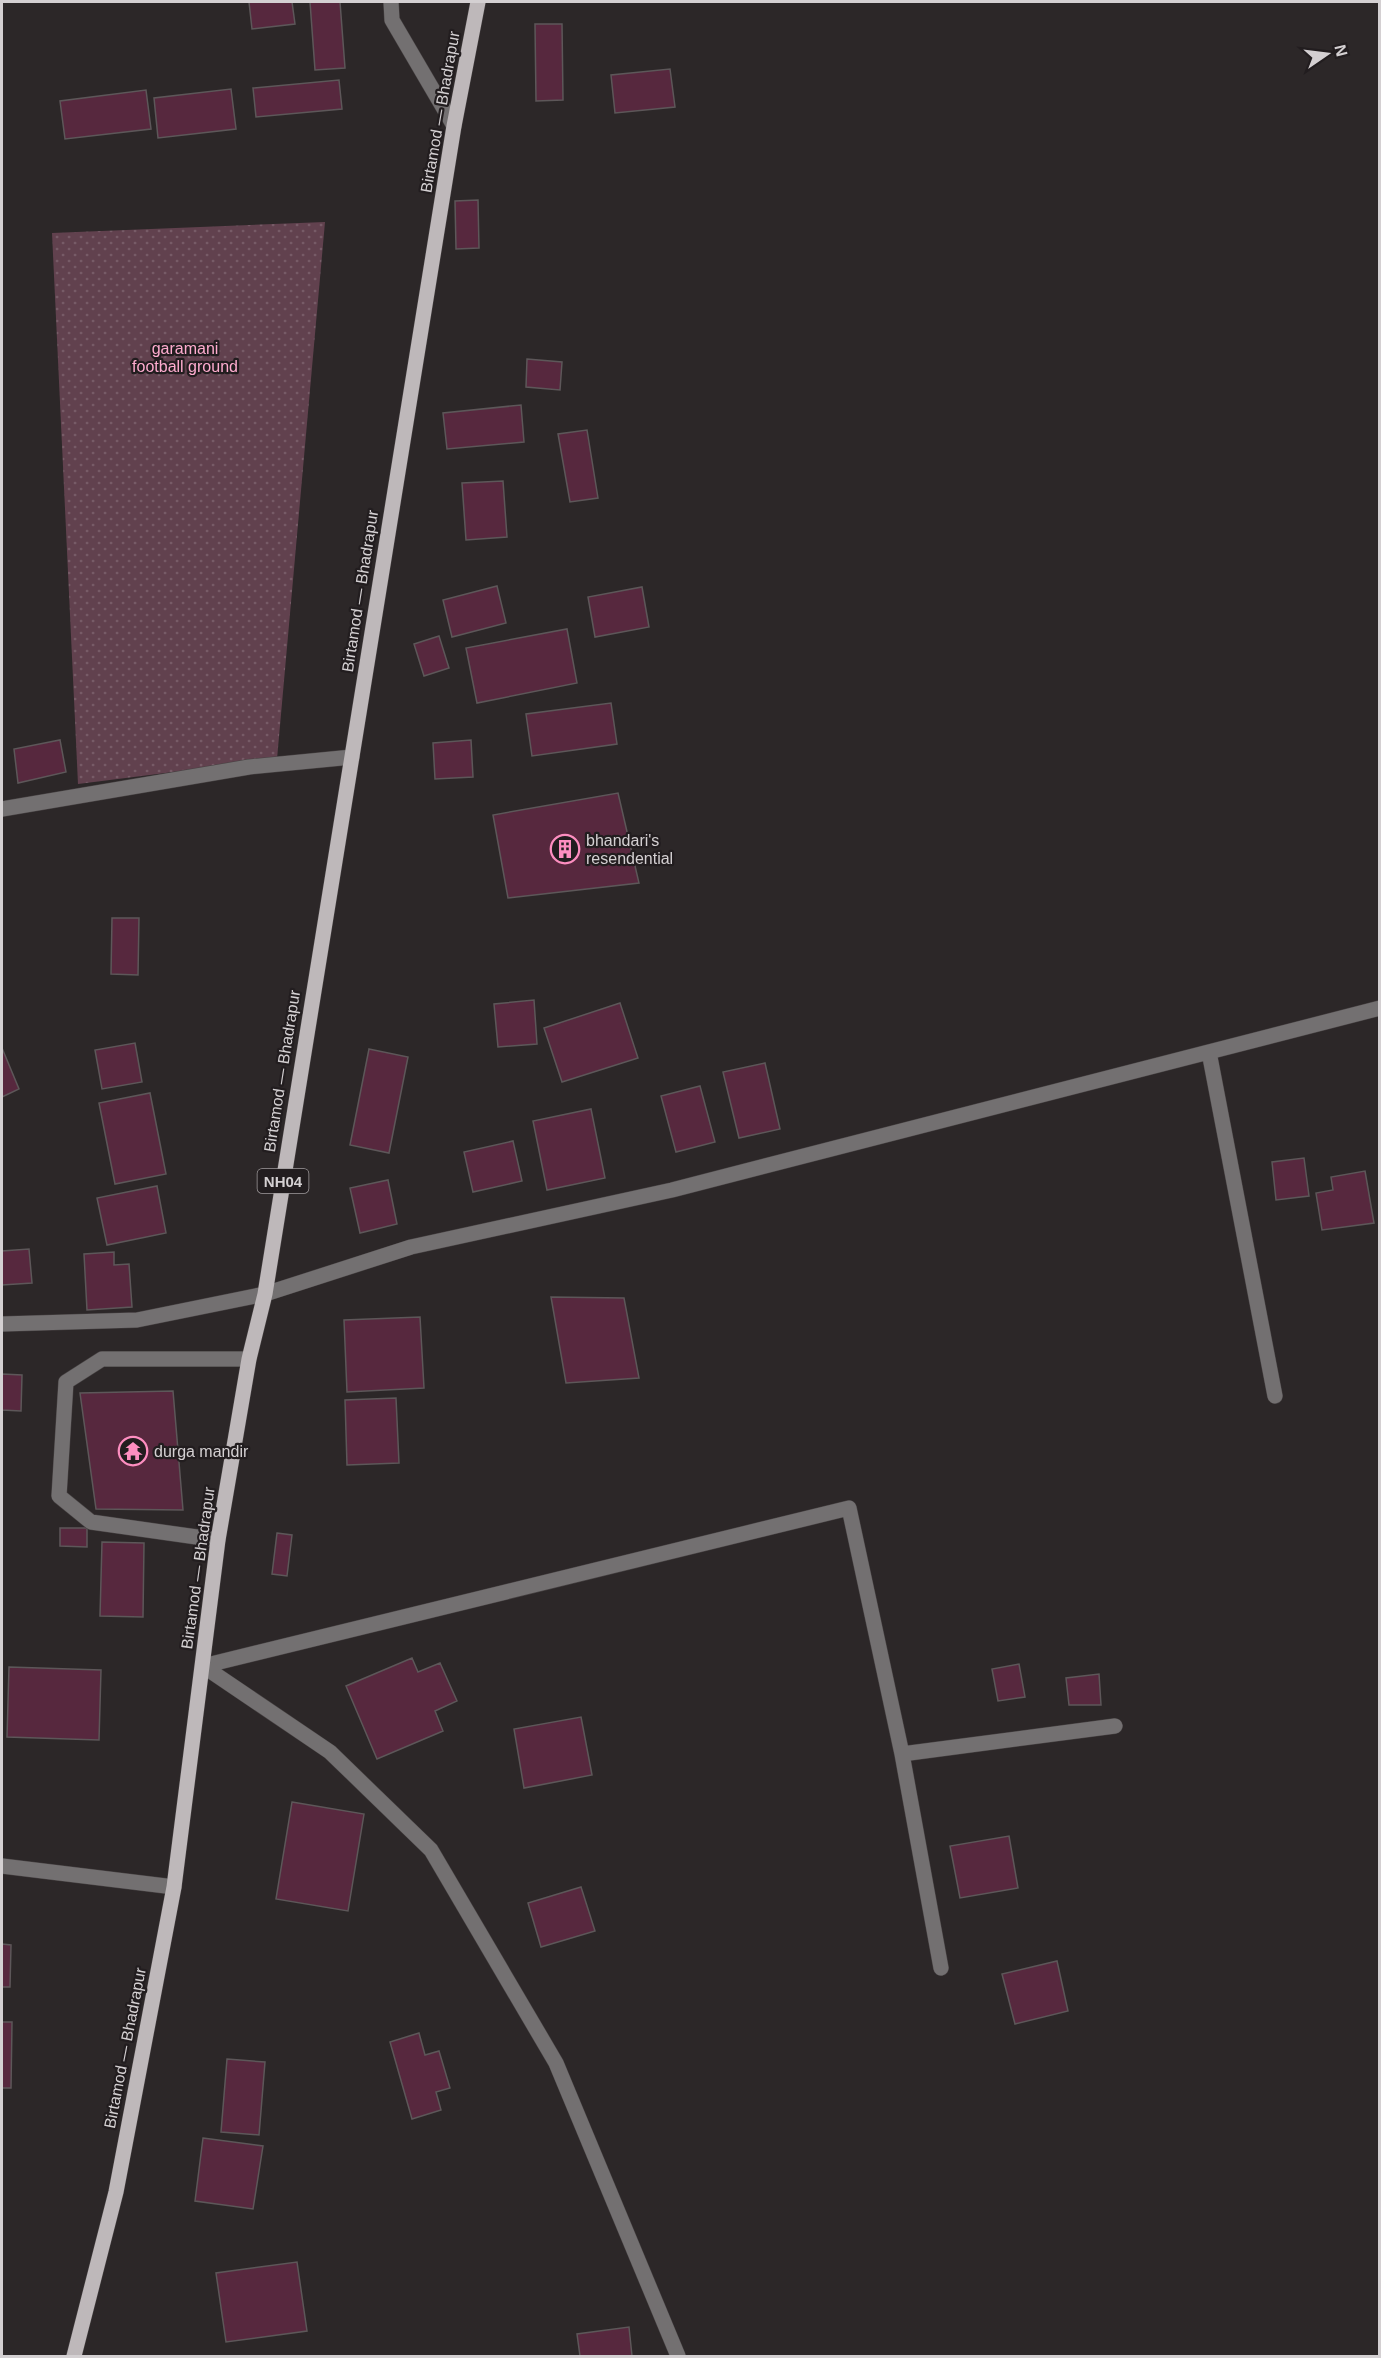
<svg xmlns="http://www.w3.org/2000/svg" width="1381" height="2358" viewBox="0 0 1381 2358" font-family="Arial,sans-serif">
  <style>
    .park { fill: url(#park-dots) }
    .building { fill: #57283e; stroke: #5d5759; stroke-width: 1.5 }
    .lines { fill: none; stroke-linecap: round; stroke-linejoin: round }
    .minor-casing { stroke: #474243; stroke-width: 16 }
    .major-casing { stroke: #474243; stroke-width: 16 }
    .minor { stroke: #737071; stroke-width: 15 }
    .major { stroke: #beb8ba; stroke-width: 15 }
    .labels { text-anchor: middle; dominant-baseline: central; stroke-width: 4.5; stroke-linejoin: round; paint-order: stroke }
    .shield { fill: #221d1f; stroke: #9f9a9c; stroke-width: 1.5 }
    .shield-label { font-size: 15px; font-weight: bold; fill: #d4d0d2 }
    .street-label { font-size: 16px; fill: #d4d0d2; stroke: #221d1f }
    .park-label { font-size: 16px; fill: #feaccf; stroke: #221d1f }
    .poi-label { font-size: 16px; fill: #d4d0d2; stroke: #221d1f; text-anchor: start }
  </style>
  <defs>
    <pattern id="park-dots" width="8" height="8" patternUnits="userSpaceOnUse" patternTransform="scale(1.5)"><rect width="8" height="8" fill="#61414e"/><path d="M2 2h.1M6 6h.1" fill="none" stroke="#775b67" stroke-width="1.8" stroke-linecap="round"/></pattern>
  </defs>
  <rect width="100%" height="100%" fill="#2c2728"/>
  <path class="park" d="M325 222 277 759 78 784 52 233Z"/>
  <path class="building" d="M249 2H292L295 24 252 29Z
    M310 2H340L345 68 315 70Z
    M535 24H562L563 100 536 101Z
    M670 69 675 107 615 113 611 75Z
    M339 80 342 109 256 117 253 88Z
    M231 89 236 129 158 138 154 98Z
    M146 90 151 129 65 139 60 101Z
    M478 200 479 248 456 249 455 201Z
    M527 359 562 362 560 390 526 387Z
    M521 405 524 442 447 449 443 413Z
    M587 430 598 498 570 502 558 434Z
    M503 481 507 537 466 540 462 483Z
    M497 586 506 623 452 637 443 600Z
    M642 587 649 627 595 637 588 597Z
    M567 629 577 683 477 703 466 648Z
    M439 636 449 668 424 676 414 644Z
    M611 703 617 744 532 756 526 714Z
    M60 740 66 772 18 783 14 749Z
    M471 740 473 777 435 779 433 743Z
    M618 793 639 883 508 898 493 815Z
    M112 918H139L138 975 111 974Z
    M534 1000 537 1044 498 1047 494 1004Z
    M620 1003 638 1058 562 1082 544 1028Z
    M135 1043 142 1082 102 1089 95 1050Z
    M2 1048 19 1089 2 1097Z
    M369 1049 408 1057 389 1153 350 1145Z
    M765 1063 780 1129 739 1138 723 1072Z
    M700 1086 715 1142 676 1152 661 1096Z
    M150 1093 166 1174 115 1184 99 1103Z
    M591 1109 605 1178 547 1190 533 1121Z
    M513 1141 522 1181 473 1192 464 1152Z
    M1304 1158 1309 1196 1276 1200 1272 1162Z
    M1365 1171 1374 1223 1322 1230 1316 1193 1333 1190 1331 1177Z
    M388 1180 397 1224 360 1233 350 1188Z
    M157 1186 166 1233 107 1245 97 1198Z
    M29 1249 32 1283 2 1285V1251Z
    M114 1252V1265L129 1264 132 1307 87 1310 84 1254Z
    M551 1297 624 1298 639 1378 566 1383Z
    M420 1317 424 1388 347 1392 344 1320Z
    M2 1374 22 1375 21 1411 2 1410Z
    M173 1391 183 1510 96 1509 80 1393Z
    M396 1398 399 1463 347 1465 345 1400Z
    M60 1528H87V1547L60 1546Z
    M277 1533 292 1535 287 1576 272 1574Z
    M102 1542 144 1543 143 1617 100 1616Z
    M412 1658 418 1672 440 1663 457 1701 435 1711 443 1731 377 1759 346 1686Z
    M1019 1664 1025 1697 998 1701 992 1669Z
    M9 1667 101 1670 99 1740 7 1737Z
    M1099 1674 1101 1705H1069L1066 1678Z
    M581 1717 592 1775 524 1788 514 1729Z
    M292 1802 364 1814 348 1911 276 1899Z
    M1009 1836 1018 1888 960 1898 950 1846Z
    M581 1887 595 1931 541 1947 528 1903Z
    M2 1944 11 1945 10 1987H2Z
    M1057 1961 1068 2011 1015 2024 1002 1974Z
    M2 2022H12L11 2088H2Z
    M419 2033 425 2055 439 2051 450 2088 436 2092 441 2110 412 2119 390 2042Z
    M227 2059 265 2062 259 2135 221 2132Z
    M203 2138 263 2146 253 2209 195 2201Z
    M297 2262 307 2331 226 2342 216 2273Z
    M629 2327 632 2356H580L577 2334Z"/>
  <g class="lines">
    <g class="minor-casing">
      <path id="minor" d="M391 2 392 20 454 126
        M2 809 249 767 352 757
        M1209 1052 1275 1396
        M2 1324 137 1320 265 1294 411 1247 672 1190 1380 1008
        M218 1540 91 1522 59 1496 66 1382 102 1359H249
        M203 1666 849 1508 902 1754 941 1968
        M203 1666 330 1752 431 1850 556 2063 678 2356
        M902 1754 1115 1726
        M2 1866 174 1887"/>
    </g>
    <g class="major-casing">
      <path id="major" d="M74 2356 116 2192 174 1887 218 1540 249 1359 265 1294 454 126 478 2"/>
    </g>
    <use href="#minor" class="minor"/>
    <use href="#major" class="major"/>
  </g>
  <defs>
    <g id="building-ring" transform="scale(1.5)"><circle r="9.5" fill="#221d1f" stroke="#fd8ec0" stroke-width="1.5"/><path d="M-4-6H4V6H1V3H-1V6H-4ZM-2.5-4.3h1.7v1.8h-1.7ZM.8-4.3h1.7v1.8H.8ZM-2.5-1h1.7V.8h-1.7ZM.8-1h1.7V.8H.8Z" fill="#fd8ec0"/></g>
    <g id="temple-ring" transform="scale(1.5)"><circle r="9.5" fill="#221d1f" stroke="#fd8ec0" stroke-width="1.5"/><path d="M0-6L5-2H3V0L6.5 2.5H4V6H1.5V3h-3V6H-4V2.5H-6.5L-3 0V-2H-5Z" fill="#fd8ec0"/></g>
  </defs>
  <g fill-rule="evenodd">
    <use href="#building-ring" x="565" y="849"/>
    <use href="#temple-ring" x="133" y="1451"/>
  </g>
  <g class="labels">
    <rect class="shield" x="257.5" y="1169" width="51" height="24" rx="4.5"/>
    <g class="shield-label">
      <text x="283" y="1181">NH04</text>
    </g>
    <g class="street-label">
      <text transform="translate(440 112) rotate(-80)">Birtamod — Bhadrapur</text>
      <text transform="translate(360 591) rotate(-81)">Birtamod — Bhadrapur</text>
      <text transform="translate(282 1071) rotate(-81)">Birtamod — Bhadrapur</text>
      <text transform="translate(198 1568) rotate(-82)">Birtamod — Bhadrapur</text>
      <text transform="translate(125 2048) rotate(-79)">Birtamod — Bhadrapur</text>
    </g>
    <g class="park-label">
      <text x="185" y="348">garamani<tspan x="185" dy="18">football ground</tspan></text>
    </g>
    <g class="poi-label">
      <text x="586" y="840">bhandari's<tspan x="586" dy="18">resendential</tspan></text>
      <text x="154" y="1451">durga mandir</text>
    </g>
  </g>
  <rect width="1381" height="2358" fill="none" stroke="#d4d0d2" stroke-width="6"/>
  <g transform="translate(1327 54) rotate(76)" stroke="#221d1f" stroke-width="4.5" paint-order="stroke">
  <path d="M0-4.5L10 22L0 15L-10 22Z" fill="#d4d0d2"/>
  <text y="-9" font-size="16" font-weight="bold" text-anchor="middle" fill="#d4d0d2">N</text>
  </g>
</svg>
